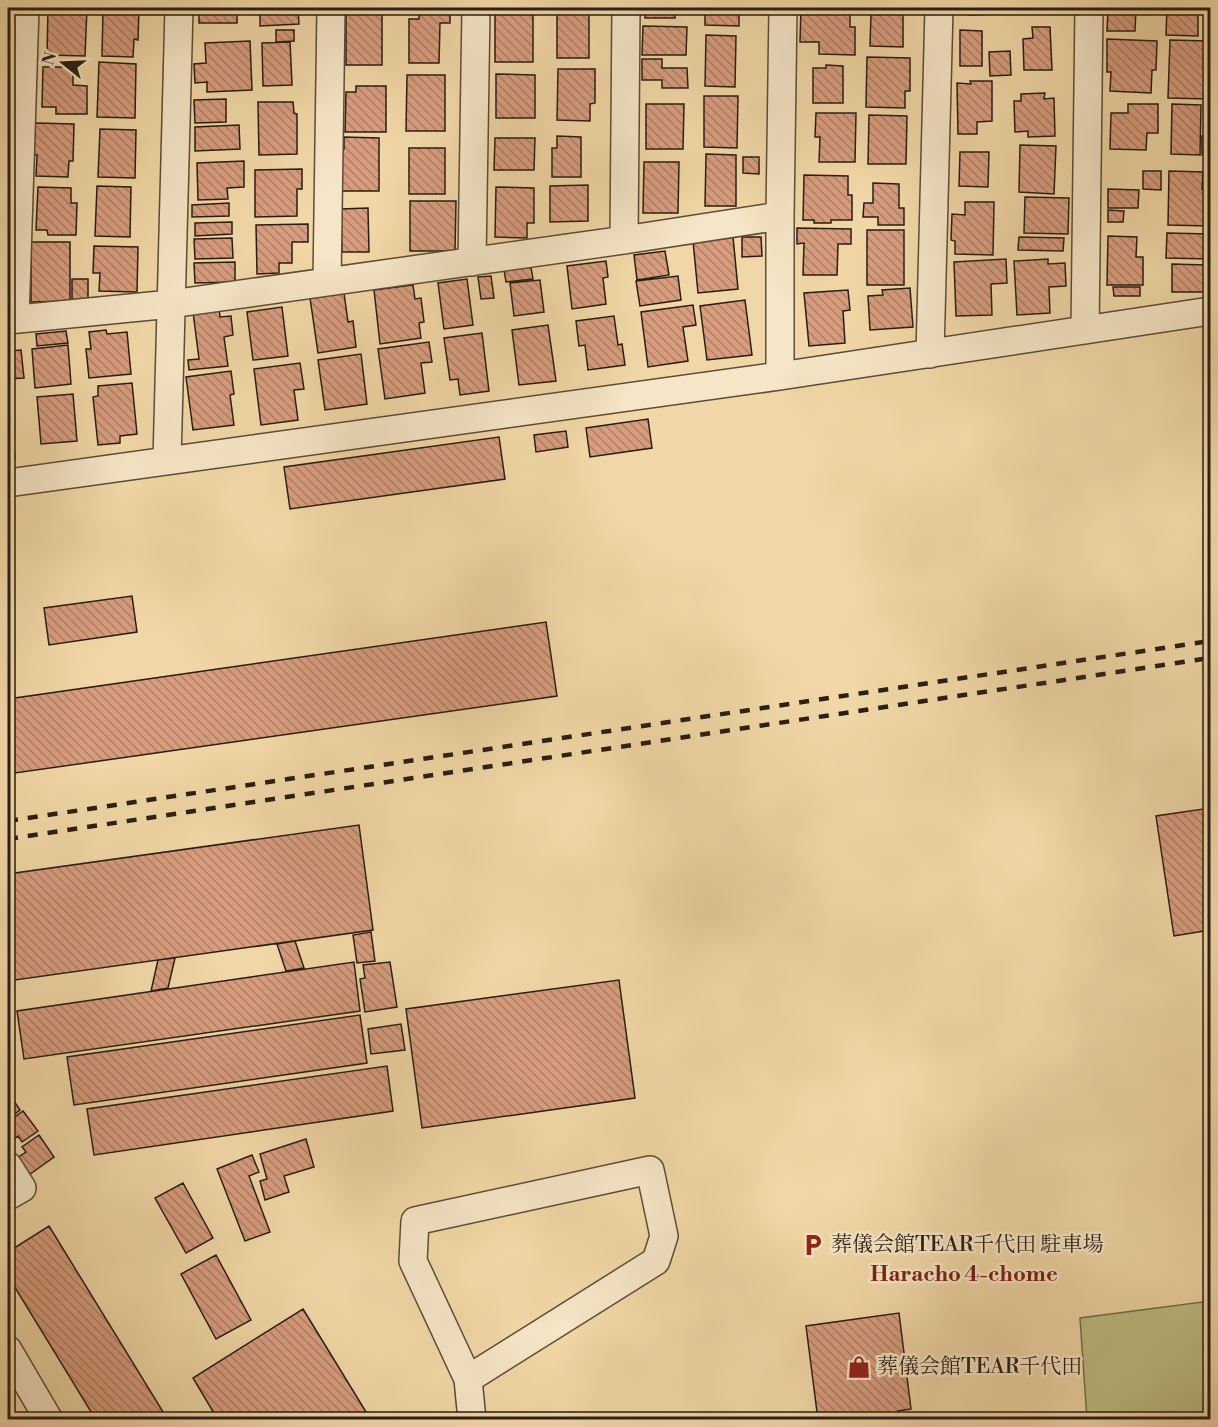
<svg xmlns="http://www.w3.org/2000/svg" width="1218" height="1427" viewBox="0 0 1218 1427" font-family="'Libre Bodoni','Noto Serif JP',serif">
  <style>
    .pitch { fill: #bebd84; stroke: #746d4c; stroke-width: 1.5 }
    .building { fill: url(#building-back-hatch); stroke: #2a1d13; stroke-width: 1.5 }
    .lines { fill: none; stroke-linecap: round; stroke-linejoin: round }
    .minor-casing { stroke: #5c4c38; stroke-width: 30 }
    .minor { stroke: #f6e5c6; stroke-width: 27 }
    .rail { stroke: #2a1d13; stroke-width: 4.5; stroke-dasharray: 10 10; stroke-linecap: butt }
    .labels { text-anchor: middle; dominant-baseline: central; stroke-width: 5; stroke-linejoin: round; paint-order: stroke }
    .poi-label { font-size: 21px; fill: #2a1d13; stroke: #f6e5c6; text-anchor: start }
    .neighbourhood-label { font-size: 22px; font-weight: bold; fill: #7a1f14; stroke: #f6e5c6 }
  </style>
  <defs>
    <pattern id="building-back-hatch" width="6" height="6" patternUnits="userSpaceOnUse" patternTransform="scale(1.5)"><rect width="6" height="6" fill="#d79d7e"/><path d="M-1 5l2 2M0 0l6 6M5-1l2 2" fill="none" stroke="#af7f66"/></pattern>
  </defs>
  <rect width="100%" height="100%" fill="#f1d7a7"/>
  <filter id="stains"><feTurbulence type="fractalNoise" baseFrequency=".00333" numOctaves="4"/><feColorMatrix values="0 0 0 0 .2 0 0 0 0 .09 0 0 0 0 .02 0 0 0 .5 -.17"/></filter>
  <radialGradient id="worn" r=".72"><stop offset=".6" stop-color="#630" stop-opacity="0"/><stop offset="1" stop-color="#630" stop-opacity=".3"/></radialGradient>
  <path class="pitch" d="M1210 1301V1419H1087L1080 1318Z"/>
  <path class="building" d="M48 8H87L85 56 47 55Z
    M115 8H139L138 40 134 39 133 57 102 56 103 11H115Z
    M199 8H237V23H199Z
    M260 8H298L299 24 260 26Z
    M419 8H450V23H440L439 63H409V19H419Z
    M646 8H675V18H645Z
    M705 8H739V26L705 25Z
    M801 8H850V27H855V55L819 54V42H800Z
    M880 8H903V47L870 46 871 14 880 15Z
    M969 8H992L993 14 969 15Z
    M1108 8H1136L1135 31H1107Z
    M1167 8H1198V36L1166 35Z
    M557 10H589V58H557Z
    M346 12 382 13V65H346Z
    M495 14H533V62H495Z
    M643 26 687 27 686 55H642Z
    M1032 27H1050L1052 70H1024L1023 39 1033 38Z
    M276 30H294V41L276 42Z
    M960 30 982 31V66H960Z
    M706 35 736 36 735 87 705 86Z
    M1107 39 1157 41 1156 70H1152L1151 93 1110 91 1111 72H1107Z
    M1170 40 1208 41V59H1210V99L1168 98Z
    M250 41 252 90 207 92V82L195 83 194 64 206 63 205 43Z
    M290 42 292 85 263 86 262 43Z
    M1010 51 1011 75 990 76 989 52Z
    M867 57 910 58V91H905V108L866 107Z
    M642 59H662V68H687L688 88H662V80H642Z
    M99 62 136 64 135 118 97 117Z
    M826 65 843 66V103H813V68H826Z
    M43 67H73V85L87 86V114H56V107H42Z
    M558 69H595V103L590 104V121L557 120Z
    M496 74 535 75V118H496Z
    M407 75H445V131H406Z
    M970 81H992V121L977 122V134H958L957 83 971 84Z
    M356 86H386V132H345L346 92H356Z
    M1045 93 1044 99 1054 98 1055 136 1028 137V131L1015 132 1014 101H1021V94Z
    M704 96H738L737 148 704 147Z
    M226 99V122L195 123 194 100Z
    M258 102H293L294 113 297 114V154L259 155Z
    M646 104H684L683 149H646Z
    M1128 104H1158V133H1147L1146 150 1110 149 1111 113H1128Z
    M1172 104 1201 105 1200 155 1171 154Z
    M816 113H856L855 162H819L820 137H815Z
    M869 115 907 116 906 164H868Z
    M35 123 74 124 73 161H69L68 177 36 176 37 155H34Z
    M239 125 240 149 195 151V127Z
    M100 129 136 130 135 178 98 177Z
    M557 136 581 137V177H552V148H557Z
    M1202 136 1210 137V155H1202Z
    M344 137 379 138V191H338V149H344Z
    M495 138H535L534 170H494Z
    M1020 145 1056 146 1054 194 1019 192Z
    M409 148H445V194H409Z
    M960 152H989L988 187 959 186Z
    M706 154 736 155V206H705Z
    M743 157H759V174L743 173Z
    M244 161V187L227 188 228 199 198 200 197 163Z
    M644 162H679L678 213H643Z
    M302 169V189H297V216L255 217V170Z
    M1143 171H1161V190L1143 189Z
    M1169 171 1203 172 1202 189H1210V226L1168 225Z
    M804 175 848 176V195H852V220H831V223H814V220H803Z
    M873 183 899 184V208H904V225H878V217H863L864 203H873Z
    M588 185V221L550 222V186Z
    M97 186 131 187 130 237 95 236Z
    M38 187 71 188V203H77L76 235H48L47 230H36Z
    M496 187 534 188V223H527V238L495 237Z
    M1108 189 1139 190 1138 208H1108Z
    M1025 197 1069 198 1068 234 1024 233Z
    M410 201H456L455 251H410Z
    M965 202H994L993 255 955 254V241L951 240 952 214 965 215Z
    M229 203V216L192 217V205Z
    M368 208 369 252H342L341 209Z
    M1108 210 1124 211 1123 222H1108Z
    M232 222V234L195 236V223Z
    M308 224V242H292V263H279V273L257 274 256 225Z
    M797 228 851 229V244H838L837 275H803L804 243 797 244Z
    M867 230H904V285H867Z
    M1167 233 1210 234V259L1166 258Z
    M1108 236 1137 237 1136 257H1143V285H1107Z
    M733 237 738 289 698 293 693 241Z
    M742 237H761L762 256 742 257Z
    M1019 237 1064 238 1063 251 1018 250Z
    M232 238 233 258 195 259 194 239Z
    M31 242H70V301L31 302Z
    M94 246 138 247 137 292 99 291 100 273H93Z
    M665 251 669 275 637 280 634 255Z
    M1006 259 1007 283 991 284 992 315 956 316 954 262Z
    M1048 259V264L1065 263 1066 286 1049 287 1050 313 1017 315 1014 261Z
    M606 261 608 277 603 278 606 304 572 309 567 266Z
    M235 262V282L195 283 194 263Z
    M1172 264 1206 265 1205 292H1172Z
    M531 267 533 279 506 282 504 270Z
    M491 276 494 298 481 299 478 277Z
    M678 276 681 300 640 306 636 281Z
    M72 279H88V300H72Z
    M467 279 473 325 444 329 438 283Z
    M540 280 544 312 514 316 510 283Z
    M413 285 415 299 421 298 424 322 419 323 421 338 380 344 374 290Z
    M1113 287H1140V296H1114Z
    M910 288 913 327 870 330 868 296 883 295 882 290Z
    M848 290 850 310 843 311 845 343 809 346 804 293Z
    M344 293 348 322 353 321 356 347 318 353 310 298Z
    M745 300 752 355 707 360 700 306Z
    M693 305 696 325 683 327 688 361 648 367 641 312Z
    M282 307 288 356 253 360 247 312Z
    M219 308 220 317 231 316 233 335 224 337 228 366 189 370 188 360 199 359 193 312Z
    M614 316 618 345 622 344 625 365 588 370 585 345 579 346 576 321Z
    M548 325 556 381 519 385 512 330Z
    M106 330 107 334 127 332 131 374 89 378 86 349H91L89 332Z
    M66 331 68 343 37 346 36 334Z
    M482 333 489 391 460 395 458 379 450 380 444 338Z
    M429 342 432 362 421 363 425 393 385 399 378 349Z
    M68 345 71 384 35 388 32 349Z
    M21 350 24 378 8 379V351Z
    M361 354 367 404 325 410 318 360Z
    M300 363 304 389 294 390 298 420 261 425 254 369Z
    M231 371 234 394 230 395 234 425 193 430 186 377Z
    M132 383 137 434 120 436V443L98 445 93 397 98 396V386Z
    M73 394 77 441 41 444 37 397Z
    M9 400 15 458 8 459V401Z
    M648 419 652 448 590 457 586 428Z
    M566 431 568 447 536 452 534 435Z
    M499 437 505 479 290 509 284 467Z
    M132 596 137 632 49 645 44 608Z
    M546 622 557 696 8 774V699Z
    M1210 808V930L1174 936 1156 816Z
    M359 825 373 930 8 981V874Z
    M371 932 375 961 357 963 353 935Z
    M295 941 304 968 286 971 277 944Z
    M175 958 168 988 151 991 158 960Z
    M354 962 360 1011 24 1059 17 1011Z
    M390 962 397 1007 365 1012 360 979 365 978 363 965Z
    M619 980 635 1098 422 1128 406 1009Z
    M360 1015 367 1063 74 1105 67 1057Z
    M401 1024 405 1050 371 1054 368 1029Z
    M387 1066 393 1111 94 1155 87 1109Z
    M8 1092 20 1110 8 1119Z
    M23 1111 38 1131 22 1142 18 1136 8 1144V1122Z
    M39 1135 54 1157 26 1177 14 1160 26 1152 22 1147Z
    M306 1139 314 1167 284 1176 289 1192 265 1200 260 1181 267 1179 260 1154Z
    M252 1155 259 1172 249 1176 270 1232 245 1241 217 1169Z
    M183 1183 213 1238 186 1253 155 1198Z
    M49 1226 168 1420H96L8 1276V1252Z
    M216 1255 251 1320 216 1339 181 1274Z
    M303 1309 371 1420H218L193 1378Z
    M899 1313 911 1409 898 1411 899 1420H818L806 1326Z"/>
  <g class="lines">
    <g class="minor-casing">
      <path id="minor" d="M624 240 626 8
        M472 262 476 8
        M327 282 331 8
        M15 319 25 8
        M8 320 171 304 624 240 780 216
        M1085 330 1089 8
        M930 354 939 8
        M780 376V216L783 8
        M167 461 179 8
        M8 483 780 376 1210 311
        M8 1166 22 1188 8 1196
        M8 1350 49 1420
        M468 1379 656 1261 664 1236 650 1170 415 1221 413 1261 468 1379 472 1420"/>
    </g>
    <use href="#minor" class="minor"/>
    <path class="rail" d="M8 821 1210 641
      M8 839 1210 658"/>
  </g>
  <defs>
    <g id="parking-bare" transform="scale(1.8)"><path d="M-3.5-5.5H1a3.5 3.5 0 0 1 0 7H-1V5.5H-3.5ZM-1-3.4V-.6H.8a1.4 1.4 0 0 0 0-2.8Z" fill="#8f2418" stroke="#f6e5c6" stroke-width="2.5" paint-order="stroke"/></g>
    <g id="shop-bare" transform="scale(1.8)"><path d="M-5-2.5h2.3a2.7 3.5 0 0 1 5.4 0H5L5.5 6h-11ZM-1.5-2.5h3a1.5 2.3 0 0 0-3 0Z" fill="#8f2418" stroke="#f6e5c6" stroke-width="2.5" paint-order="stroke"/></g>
  </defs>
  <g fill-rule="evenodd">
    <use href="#parking-bare" x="813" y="1245"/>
    <use href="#shop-bare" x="859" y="1367"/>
  </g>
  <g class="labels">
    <g class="poi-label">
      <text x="831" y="1245">葬儀会館TEAR千代田 駐車場</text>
      <text x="877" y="1367">葬儀会館TEAR千代田</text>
    </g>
    <g class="neighbourhood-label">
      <text x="964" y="1274">Haracho 4-chome</text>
    </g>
  </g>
  <rect width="1218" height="1427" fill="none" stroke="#f1d7a7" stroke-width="30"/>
  <rect x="9" y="9" width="1200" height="1409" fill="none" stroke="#2a1d13" stroke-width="3"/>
  <rect x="15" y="15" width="1188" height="1397" fill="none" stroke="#2a1d13" stroke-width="1.5"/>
  <g transform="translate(63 63) rotate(288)" stroke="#f6e5c6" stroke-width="4.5" paint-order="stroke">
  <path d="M0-4.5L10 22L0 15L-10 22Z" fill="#2a1d13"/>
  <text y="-9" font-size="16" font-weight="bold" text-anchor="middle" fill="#2a1d13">N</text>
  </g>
  <rect width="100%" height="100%" filter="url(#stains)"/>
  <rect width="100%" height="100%" fill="url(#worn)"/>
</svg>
